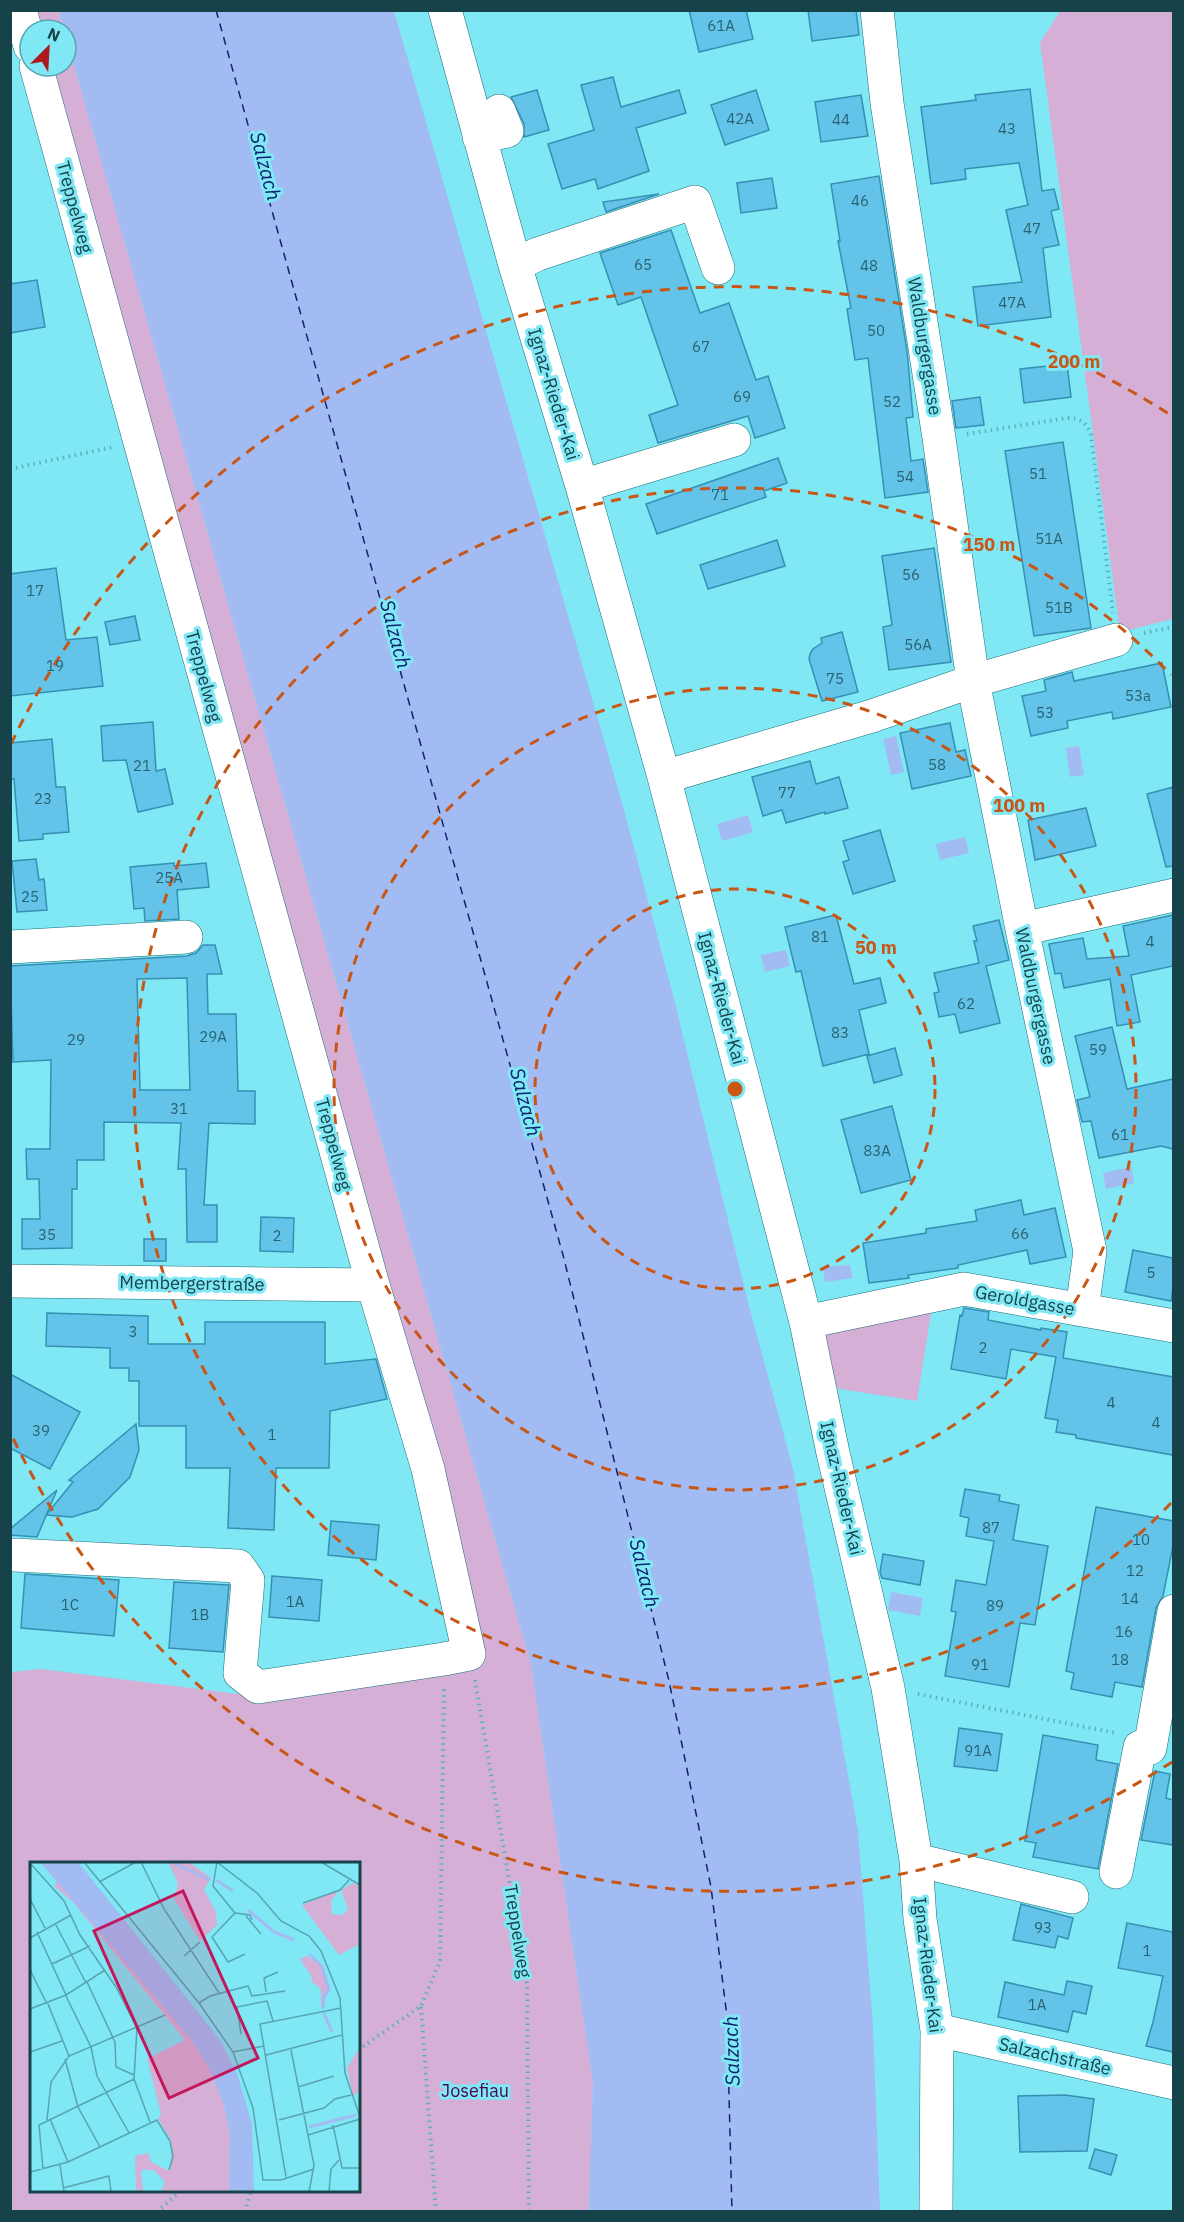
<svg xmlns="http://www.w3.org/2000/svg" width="1184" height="2222" viewBox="0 0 1184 2222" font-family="'IBM Plex Sans',sans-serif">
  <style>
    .green { fill: #d5afd5; fill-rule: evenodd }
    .water { fill: #a3bbf3 }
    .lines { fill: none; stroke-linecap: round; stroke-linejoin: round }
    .ferry { stroke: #102270; stroke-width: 1.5; stroke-dasharray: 8 6; stroke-linecap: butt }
    .building { fill: #63c3e9; stroke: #3690b2; stroke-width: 1.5; fill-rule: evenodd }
    .minor-casing { stroke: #176e78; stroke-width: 34 }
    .path { stroke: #5db0bc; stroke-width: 4; stroke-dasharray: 1.5 4.5; stroke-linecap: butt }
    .minor { stroke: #fff; stroke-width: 33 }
    .ring { fill: none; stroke: #c85615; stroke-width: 3; stroke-dasharray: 10 8 }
    .labels { text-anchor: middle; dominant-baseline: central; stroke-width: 6; stroke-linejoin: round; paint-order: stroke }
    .number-label { font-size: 15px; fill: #296371 }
    .street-label { font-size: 18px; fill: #164349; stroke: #80e7f5 }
    .park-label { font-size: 18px; fill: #500652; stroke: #80e7f5 }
    .water-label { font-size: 20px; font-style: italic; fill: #102270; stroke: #80e7f5 }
    .inset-river { fill: none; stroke: #a3bbf3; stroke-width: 3 }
    .inset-road { fill: none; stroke: #56a5b0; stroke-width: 1.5 }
    .view { fill: #c2185b; fill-opacity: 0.15; stroke: #c2185b; stroke-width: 3 }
    .inset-edge { fill: none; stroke: #164349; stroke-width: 3 }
    .centre { fill: #c85615; stroke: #80e7f5; stroke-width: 3 }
    .ring-label { font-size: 18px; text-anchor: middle; font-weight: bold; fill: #c85615; stroke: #80e7f5; stroke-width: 6; stroke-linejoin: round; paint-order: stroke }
  </style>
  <rect width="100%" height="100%" fill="#80e7f5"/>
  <path class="green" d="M26 11H59L64 30H31Z
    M1060 11H1173V619L1120 632 1040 43Z
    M66 37 531 1664 593 2082 589 2211 11 2212V1672L41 1669 270 1698 476 1659 42 66H66ZM32 1864H358V2190H32Z
    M932 1307 917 1401 828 1387 821 1336 827 1329Z"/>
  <path class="water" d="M59 11H394L624 810 673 995 748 1302 793 1469 858 1831 873 2027 880 2211H589L593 2082 531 1664 66 37V30H64Z
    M896 736 904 772 891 775 883 739Z
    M1079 746 1084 775 1070 777 1066 748Z
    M748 815 753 832 722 841 717 824Z
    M965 837 969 853 940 860 936 844Z
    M786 950 790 966 765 972 761 955Z
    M1131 1167 1134 1183 1106 1189 1103 1173Z
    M850 1265 853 1278 825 1282 823 1267Z
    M891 1592 923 1598 920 1616 888 1610Z"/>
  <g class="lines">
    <path class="ferry" d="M216 10 563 1255 669 1681 711 1887 727 2017 732 2212"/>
  </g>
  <path class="building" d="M689 10H746L753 39 699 52Z
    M808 10H856L859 35 812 41Z
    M613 77 621 107 679 90 686 113 636 128 649 171 598 189 595 179 562 189 548 144 594 130 581 85Z
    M1030 89 1042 191 1054 189 1059 209 1051 211 1059 245 1043 248 1051 317 978 326 973 287 1022 282 1006 210 1028 205 1019 163 965 169 966 179 931 184 921 107 976 100 975 95Z
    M537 90 549 130 524 137V124L511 97Z
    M756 90 769 130 725 145 711 105Z
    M861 95 868 136 821 142 815 102Z
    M879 176 907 351 913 417 906 418 911 461 923 459 928 492 885 498 868 358 855 360 847 309 851 308 838 241H840L831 184Z
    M772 178 777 208 741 213 737 183Z
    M659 194 606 212 603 202Z
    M671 230 700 313 729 303 756 380 768 376 785 428 755 438 748 416 658 443 649 415 678 405 641 297 618 305 600 253Z
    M37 280 45 327 10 333V284Z
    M1067 364 1071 397 1024 403 1020 369Z
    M980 397 984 425 956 428 952 401Z
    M1063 442 1091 628 1034 636 1005 451Z
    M778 458 787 483 764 491 766 497 657 534 646 504Z
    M777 540 785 566 708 589 700 565Z
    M934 548 951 662 889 670 883 627 892 625 882 556Z
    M56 568 66 640 97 637 103 686 10 696V574Z
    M135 616 140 640 110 645 105 622Z
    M842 632 858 692 822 701 809 659 810 654 813 649 822 643 821 638Z
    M1162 663 1171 707 1113 719 1112 712 1067 721 1068 728 1031 736 1022 696 1046 691 1044 680 1072 672 1074 681Z
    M153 722 156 771 165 769 173 804 138 812 126 760 103 761 101 726Z
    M950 723 956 752 965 750 971 776 912 789 900 733Z
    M52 739 56 787H65L69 832 43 834V839L19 841 14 779H10V743Z
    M810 761 816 784 839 777 848 808 825 814V812L786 823 782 810 763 816 752 777Z
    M1173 787V866L1166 867 1147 794Z
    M1086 808 1096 846 1035 860 1028 820Z
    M880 830 895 881 853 894 843 862 849 860 843 841Z
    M36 859 39 880 44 879 47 910 17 912 12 861Z
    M174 863V866L206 863 209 887 177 890 179 919 145 921 144 908 134 909 130 867Z
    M836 915 854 984 880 978 886 1003 859 1010 869 1054 823 1066 801 971 796 972 785 927Z
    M1173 915V966L1131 975 1140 1022 1117 1026 1110 979 1064 988 1061 973 1055 974 1049 944 1083 938 1087 959 1129 956 1123 926Z
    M999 920 1009 960 986 966 1000 1023 960 1033 955 1014 939 1017 934 993 939 992 934 973 979 963 974 941H977L973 926Z
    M203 945H215L222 974H207L208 1014H236L238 1091H255V1124L209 1123 204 1205H217V1242H187L186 1169H178L181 1123 104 1122V1160H77V1189H72V1248L22 1249V1219H40L39 1179H27L26 1149H50L51 1060 13 1062 10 966 187 956 196 953ZM187 978 190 1090H140L137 979Z
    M1112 1027 1127 1089 1173 1079V1149L1161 1146 1099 1158 1091 1121 1082 1122 1077 1100 1090 1097 1075 1036Z
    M895 1048 902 1075 874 1083 867 1056Z
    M892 1106 911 1180 861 1193 841 1120Z
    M1021 1200 1024 1215 1055 1208 1066 1257 1030 1264 1027 1250 958 1265V1268L908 1275 909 1278 869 1283 863 1243 926 1233V1229L977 1221 975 1210Z
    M261 1217 294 1218 293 1252 260 1251Z
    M144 1239H166V1261H144Z
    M1133 1250 1173 1258V1287L1171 1301 1125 1292Z
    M964 1308 989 1312 988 1320 1041 1330V1328L1067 1332 1063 1358 1173 1377V1455L1076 1438V1435L1056 1432 1058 1420 1045 1418 1056 1357 1011 1349 1006 1379 951 1369 960 1315 962 1316Z
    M47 1313 148 1316V1344H205V1322H325V1364L376 1359 387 1399 330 1411 329 1468H276L274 1530 228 1528 230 1468H186V1426H139V1381H129V1368H110V1348L46 1346Z
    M10 1374 80 1412 50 1469 10 1448Z
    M136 1424 139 1450 130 1477 98 1509 72 1517 46 1515 73 1482 69 1480Z
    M965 1489 1000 1495 999 1501 1019 1505 1013 1540 1048 1546 1035 1625 1020 1623 1009 1687 945 1676 956 1612 951 1611 956 1580 986 1585 994 1541 966 1536 969 1518 960 1516Z
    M57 1490 37 1537 10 1535V1529Z
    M1096 1507 1173 1521V1546L1163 1596 1156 1608 1142 1687 1115 1682 1112 1697 1071 1689 1074 1673 1066 1671Z
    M331 1521 379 1525 376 1560 328 1555Z
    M883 1554 924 1561 920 1585 882 1578 880 1572Z
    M25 1574 119 1580 114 1636 21 1628Z
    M272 1576 322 1580 319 1621 269 1617Z
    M174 1582 229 1585 223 1652 169 1648Z
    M959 1728 1002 1734 997 1771 954 1766Z
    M1043 1735 1098 1745 1096 1760 1118 1764 1098 1869 1033 1857 1036 1843 1025 1841Z
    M1155 1771 1170 1774 1166 1798 1173 1800V1845L1141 1840Z
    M1021 1904 1073 1918 1068 1939 1058 1936 1055 1948 1013 1940Z
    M1127 1923 1173 1932V2052L1146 2046 1153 2022 1163 1976 1118 1968Z
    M1067 1981 1092 1986 1086 2014 1073 2011 1068 2032 998 2017 1005 1982 1064 1995Z
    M1065 2095 1094 2099 1087 2151 1020 2152 1018 2096Z
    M1095 2149 1117 2155 1111 2175 1089 2168Z"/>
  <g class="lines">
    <g class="minor-casing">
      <path id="minor" d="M20 10 30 46
        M445 10 515 265 582 486 664 777 806 1322 833 1453 888 1688 916 1860 920 1919 937 2030 936 2212
        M877 10 887 103 939 438 973 681 1022 929 1090 1251 1082 1310
        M479 137 507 131 499 111
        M515 265 538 254 695 202 718 268
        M582 486 734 440
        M664 777 872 716 973 681 1116 640
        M1022 929 1174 895
        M10 947 186 937
        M10 1281 373 1285
        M806 1322 964 1289 1174 1326
        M14 1555 238 1566 248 1580 240 1673 258 1687 444 1659 469 1654 428 1469 373 1285 36 66
        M916 1860 1072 1897
        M1116 1872 1140 1747 1150 1748 1174 1611
        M937 2030 1174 2083"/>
    </g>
    <path class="path" d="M967 434 1067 418C1080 418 1087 423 1091 435L1113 613
      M10 469 113 447
      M1144 633 1174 627
      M475 1680 527 1985 529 2212
      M918 1694 1116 1733
      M421 2007 436 2212
      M358 2050 421 2006 440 1961 444 1687
      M157 2212 181 2190
      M245 2212 251 2190"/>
    <use href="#minor" class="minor"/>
  </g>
  <g class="ring">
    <circle cx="735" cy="1089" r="200"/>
    <circle cx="735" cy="1089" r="401"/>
    <path d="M1171 1503A601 601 0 1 1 1171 675"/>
    <path d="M1172 1762A802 802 0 0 1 11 1434M11 744A802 802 0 0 1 1172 416"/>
  </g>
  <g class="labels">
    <g class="number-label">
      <text x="721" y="25">61A</text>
      <text x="740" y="118">42A</text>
      <text x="841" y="119">44</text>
      <text x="1007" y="128">43</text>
      <text x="860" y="200">46</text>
      <text x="1032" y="228">47</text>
      <text x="643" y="264">65</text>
      <text x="869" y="265">48</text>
      <text x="1012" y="302">47A</text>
      <text x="876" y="330">50</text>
      <text x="701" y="346">67</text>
      <text x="742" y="396">69</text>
      <text x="892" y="401">52</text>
      <text x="1038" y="473">51</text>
      <text x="905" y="476">54</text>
      <text x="720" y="494">71</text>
      <text x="1049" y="538">51A</text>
      <text x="911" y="574">56</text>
      <text x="35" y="590">17</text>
      <text x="1059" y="607">51B</text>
      <text x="918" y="644">56A</text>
      <text x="55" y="665">19</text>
      <text x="835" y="678">75</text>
      <text x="1138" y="695">53a</text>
      <text x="1045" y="712">53</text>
      <text x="937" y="764">58</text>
      <text x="142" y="765">21</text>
      <text x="787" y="792">77</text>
      <text x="43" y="798">23</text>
      <text x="169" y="877">25A</text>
      <text x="30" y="896">25</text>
      <text x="820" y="936">81</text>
      <text x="1150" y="941">4</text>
      <text x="966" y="1003">62</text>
      <text x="840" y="1032">83</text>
      <text x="213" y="1036">29A</text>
      <text x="76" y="1039">29</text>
      <text x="1098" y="1049">59</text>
      <text x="179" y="1108">31</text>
      <text x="1120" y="1134">61</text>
      <text x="877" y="1150">83A</text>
      <text x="1020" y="1233">66</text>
      <text x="47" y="1234">35</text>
      <text x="277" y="1235">2</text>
      <text x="1151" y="1272">5</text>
      <text x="133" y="1331">3</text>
      <text x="983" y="1347">2</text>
      <text x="1111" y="1402">4</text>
      <text x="1156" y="1422">4</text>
      <text x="41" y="1430">39</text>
      <text x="272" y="1434">1</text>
      <text x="991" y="1527">87</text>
      <text x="1141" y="1539">10</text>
      <text x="1135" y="1570">12</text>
      <text x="1130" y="1598">14</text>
      <text x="295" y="1601">1A</text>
      <text x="70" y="1604">1C</text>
      <text x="995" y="1605">89</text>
      <text x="200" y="1614">1B</text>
      <text x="1124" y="1631">16</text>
      <text x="1120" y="1659">18</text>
      <text x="980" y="1664">91</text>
      <text x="978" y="1750">91A</text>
      <text x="1043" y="1927">93</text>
      <text x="1147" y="1950">1</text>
      <text x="1037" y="2004">1A</text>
    </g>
    <g class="street-label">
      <text transform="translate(75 207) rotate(75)">Treppelweg</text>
      <text transform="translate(925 346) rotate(81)">Waldburgergasse</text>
      <text transform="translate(554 394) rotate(73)">Ignaz-Rieder-Kai</text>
      <text transform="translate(204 676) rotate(75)">Treppelweg</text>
      <text transform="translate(1036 996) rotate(78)">Waldburgergasse</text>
      <text transform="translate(722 998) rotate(75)">Ignaz-Rieder-Kai</text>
      <text transform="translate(334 1144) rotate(75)">Treppelweg</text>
      <text transform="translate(192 1283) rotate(1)">Membergerstraße</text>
      <text transform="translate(1025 1300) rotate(10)">Geroldgasse</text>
      <text transform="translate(842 1488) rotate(77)">Ignaz-Rieder-Kai</text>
      <text transform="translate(518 1931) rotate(81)">Treppelweg</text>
      <text transform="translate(928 1965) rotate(83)">Ignaz-Rieder-Kai</text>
      <text transform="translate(1055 2056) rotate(13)">Salzachstraße</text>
    </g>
    <g class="park-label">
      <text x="475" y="2090">Josefiau</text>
    </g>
    <g class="water-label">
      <text transform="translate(266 166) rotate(75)">Salzach</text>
      <text transform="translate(396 634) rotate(75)">Salzach</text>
      <text transform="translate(526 1102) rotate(75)">Salzach</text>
      <text transform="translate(645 1573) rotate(76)">Salzach</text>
      <text transform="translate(731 2051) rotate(-92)">Salzach</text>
    </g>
  </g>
  <g transform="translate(30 1862)">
    <rect width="330" height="330" fill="#80e7f5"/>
    <path d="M138 0H159L181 16 174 28 186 50 187 63 170 79 144 37 148 21ZM27 18 160 176 179 206 194 242 200 273 199 330H131L135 320 125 309 114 307 111 310 113 330H106L105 294 118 291 121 300 139 309 142 287 140 276 128 257 131 252 117 197 155 178 43 40 25 25ZM323 21 330 24V82L309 93 272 43 309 28 301 39 302 52 313 53 318 47 311 28ZM277 94 290 103 298 128 291 146V127L281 119 282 115 270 97ZM330 185V229L323 234 317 206Z" fill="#d5afd5"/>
    <path d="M10 0H48L190 178 207 211 222 262 224 330H199L200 273 194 242 179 206 160 176Z" fill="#a3bbf3"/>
    <path class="inset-river" d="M28 0 149 145 186 196 209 258 211 330M142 0 180 18M186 18 203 29M218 48 244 70 264 78M279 92 292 104 299 128 294 134 293 147M294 151 302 170M279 265 326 253"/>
    <path class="inset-road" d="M54 0 169 141 203 190 223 246 233 318H251L284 307M111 0 134 47 189 131M187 0 183 24 205 51 182 75 198 100 215 92M187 0 227 31 251 59 279 74 291 89 310 136 315 211 330 255M291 0 330 23M0 1 34 39 50 73 86 125 107 166 104 217 120 260M69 20 106 0M0 37 15 66M273 41 310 28 319 18M205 51 220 53 222 58M216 54 231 72M25 61 56 121M7 70 36 133M0 76 41 53M154 94 170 80M22 102 60 84M0 108 17 142M57 120 85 180 86 205 104 213M236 130 234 116 248 110M36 134 61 185 67 214 99 271M169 141 180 134 218 124 222 134 255 129M18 142 39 194M0 147 36 133 75 108M211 172 207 145 237 139 243 159M261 188 284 303 279 330M0 190 32 179M203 190 234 184M236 193 312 173M35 197 48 245 70 285M268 225 304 214M20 257 38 300M17 258 21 220 39 194 135 153M249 258 294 246 305 237 321 233M303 263 312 306H330M278 273 330 257M30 303 34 330M13 307 9 263 104 217M0 310 38 300 127 258 140 279 143 295 139 308M256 315 230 162 311 146M33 326 79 314 81 330M299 330 301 307 309 298"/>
    <path class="view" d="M153 29 228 196 139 236 64 69Z"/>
    <rect width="330" height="330" class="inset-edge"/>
  </g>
  <circle cx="735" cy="1089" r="9" class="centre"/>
  <g class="ring-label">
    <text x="1074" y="368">200 m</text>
    <text x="989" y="551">150 m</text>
    <text x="1019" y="812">100 m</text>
    <text x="876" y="954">50 m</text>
  </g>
  <rect width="1184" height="2222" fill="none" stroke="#164349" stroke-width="24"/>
  <g transform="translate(48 48) rotate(24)"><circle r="28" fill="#80e7f5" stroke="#56a5b0" stroke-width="1.5"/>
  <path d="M0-4.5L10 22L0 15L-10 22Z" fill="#ac1a1d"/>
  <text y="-9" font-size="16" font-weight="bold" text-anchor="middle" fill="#164349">N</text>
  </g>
</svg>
